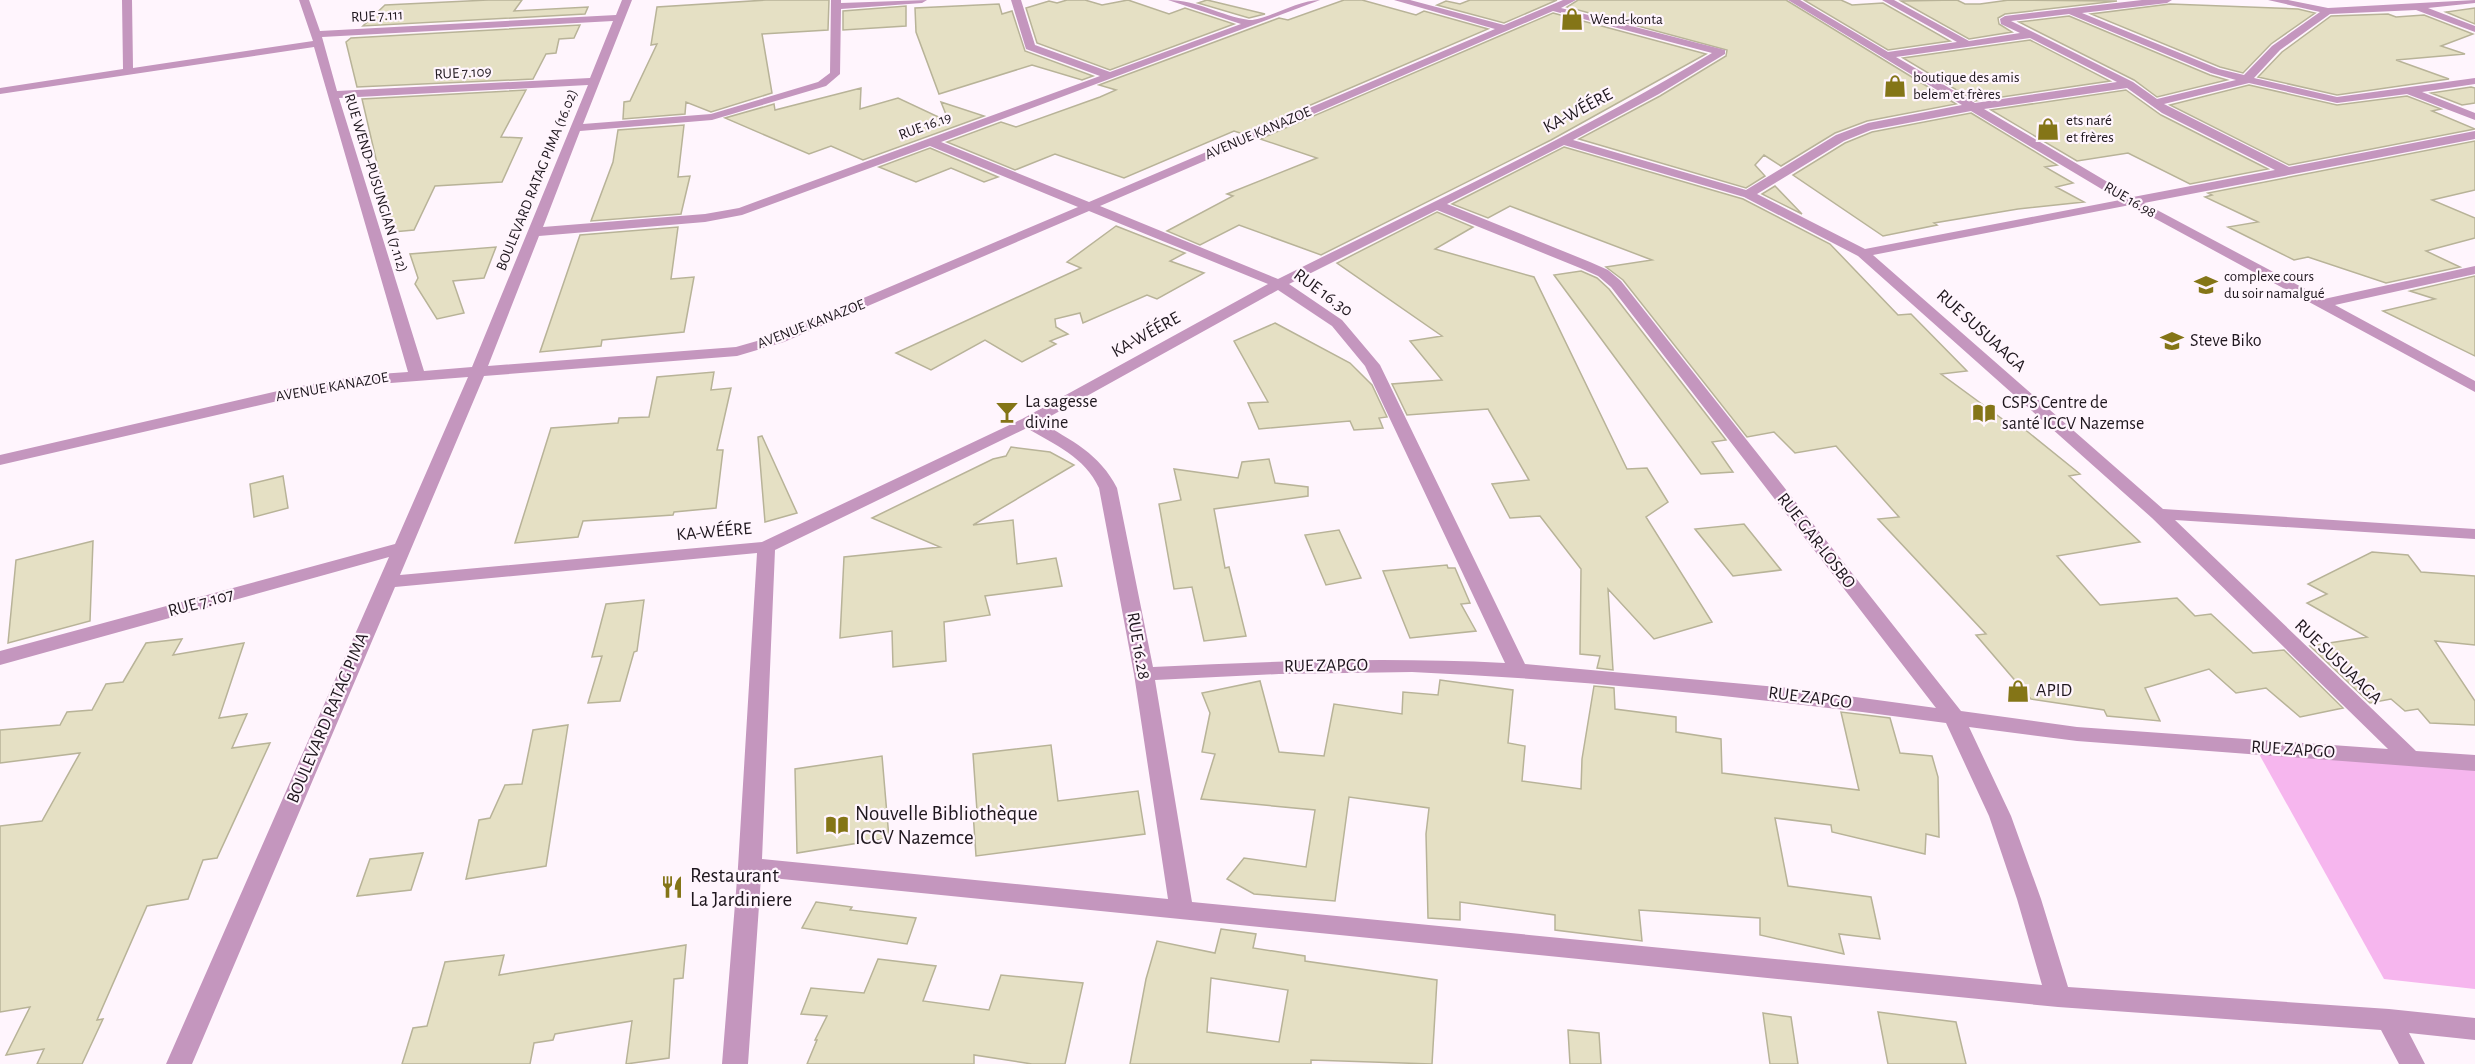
<svg xmlns="http://www.w3.org/2000/svg" width="2475" height="1064" viewBox="0 0 2475 1064" font-family="'Alegreya Sans',sans-serif">
  <style>
    .green { fill: #f6b6ee }
    .building { fill: #e5e0c4; stroke: #b8b398; stroke-width: 1.5; fill-rule: evenodd }
    .lines { fill: none; stroke-linecap: round; stroke-linejoin: round }
    .minor { fill: #c496be; fill-rule: evenodd }
    .labels { text-anchor: middle; dominant-baseline: central; stroke-width: 4.5; stroke-linejoin: round; paint-order: stroke }
    .far-street-label { font-size: 15px; fill: #1f171e; stroke: #fff5fd }
    .far-poi-label { font-size: 15px; fill: #1f171e; stroke: #fff5fd; text-anchor: start }
    .street-label { font-size: 18px; fill: #1f171e; stroke: #fff5fd }
    .poi-label { font-size: 18px; fill: #1f171e; stroke: #fff5fd; text-anchor: start }
    .near-poi-label { font-size: 21px; fill: #1f171e; stroke: #fff5fd; text-anchor: start }
  </style>
  <rect width="100%" height="100%" fill="#fff5fd"/>
  <path class="green" d="M2254 745 2475 765V989L2384 979Z"/>
  <path class="building" d="M488 0H522L514 11 588 7 585 14 363 26 385 5Z
    M766 0H829L828 30 762 34 772 93 711 112 686 102 685 114 623 119 624 102 630 101 657 44 651 45 657 7Z
    M1067 0H1085L1102 5 1128 0 1169 14 1185 8 1234 24 1110 70 1037 43 1026 8 1049 1 1057 3Z
    M1207 0 1265 14 1249 18 1198 3Z
    M1344 0H1362L1416 15 1424 11 1488 29 1243 134 1234 131 1124 178 1055 154 1015 170 947 142 1001 122 1016 127 1100 97 1116 90 1099 85 1279 18 1288 20Z
    M1470 0H1557L1504 23 1437 5 1446 1 1460 4Z
    M1578 0H1786L1956 104 1867 121 1835 133 1781 166 1764 155 1755 165 1765 176 1746 188 1579 139 1660 96 1726 56 1727 50 1567 7Z
    M1804 0H1841L1852 5 1883 3 1950 41 1888 50Z
    M1957 0 1965 4H1980L2009 0 2117 1 2005 14 1998 18 1999 24 2012 32 1969 39 1901 1Z
    M999 4 1002 14 1012 11 1025 51 1093 76 1082 80 1032 65 939 94 916 32 915 8Z
    M2170 4 2298 9 2315 13 2271 44 2243 73 2220 67 2091 14Z
    M906 6V26L843 30V11Z
    M2475 8V24L2446 12Z
    M1553 13 1706 54 1551 140 1321 255 1239 225 1200 245 1167 231 1233 196 1227 194 1317 158 1260 139Z
    M2388 14 2396 17 2424 15 2473 34 2441 46 2465 54 2396 60 2449 79 2337 95 2258 77 2282 52 2331 16Z
    M2069 16 2210 75 2227 80 2157 97 2134 80 2019 22Z
    M580 25 574 38 559 39 556 53 546 54 533 79 357 87 346 42 351 38Z
    M2030 40 2110 81 1975 101 1903 58Z
    M2249 85 2337 105 2407 96 2441 109 2432 111 2475 129 2289 165 2170 105Z
    M2471 87 2475 88V103L2462 105 2431 93Z
    M861 88 860 109 898 98 949 122 941 102 984 116 863 160 831 146 809 154 725 118 774 104 775 110Z
    M526 90 501 137 522 138 502 182 435 186 414 230 393 232 362 99Z
    M2126 90 2161 115 2268 169 2190 184 2128 153 2077 161 1991 110Z
    M1971 113 2057 165 2045 167 2073 183 2056 187 2084 202 2018 209 1934 223 1937 225 1883 236 1793 175 1845 143 1872 132Z
    M684 125 678 177 690 176 681 214 591 221 613 162 618 130Z
    M2475 141V190L2432 200 2475 218V238L2426 251 2460 267 2386 283 2308 257 2294 260 2228 227 2258 222 2205 197 2212 195 2208 193Z
    M1564 147 1743 199 1830 244 1898 315 1911 314 1967 371 1941 374 2016 429 2023 428 2080 474 2069 476 2140 542 2057 556 2100 605 2177 598 2195 616 2211 614 2253 653 2284 650 2343 708 2300 717 2266 688 2236 693 2209 669 2145 688 2160 721 2107 716 2104 710 2031 699 1976 635 1986 634 1878 519 1899 517 1836 446 1795 453 1774 432 1747 437 1623 280 1606 267 1652 260 1510 206 1488 218 1452 204Z
    M930 148 998 177 984 182 951 168 916 182 879 167Z
    M1775 186 1802 214 1762 194Z
    M1437 212 1473 227 1435 249 1534 277 1627 469 1647 468 1668 502 1646 517 1712 622 1654 639 1608 589 1613 670 1597 668 1600 656 1580 654 1581 569 1540 516 1510 518 1492 484 1529 480 1488 409 1407 415 1392 384 1442 380 1410 341 1442 336 1337 263Z
    M1116 226 1185 253 1170 261 1204 273 1157 299 1147 295 1083 323 1080 313 1055 319 1056 327 1068 334 1050 341 1056 344 1022 362 985 340 931 370 896 353 1081 268 1067 262Z
    M678 227 671 279 694 277 684 332 602 340 601 346 540 352 580 235Z
    M496 247 484 278 453 281 464 313 437 319 415 284 418 278 410 254Z
    M1581 271 1597 278 1609 289 1726 440 1712 442 1733 472 1701 474 1554 275Z
    M2475 276V356L2383 311 2435 299 2410 291Z
    M1275 323 1350 363 1372 385 1387 417 1379 418 1383 428 1354 430 1350 421 1259 429 1248 403 1268 402 1234 341Z
    M714 372 711 390 731 388 717 450H723L716 508 674 512 673 515 583 521 578 537 515 543 551 428 618 423 619 418 649 417 657 377Z
    M762 436 797 513 765 522 758 437Z
    M1011 447 1050 452 1074 465 973 525 1013 520 1017 564 1056 558 1062 586 985 596 990 615 944 622 946 661 893 667 892 631 840 638 844 557 940 547 872 518 993 459 1006 456Z
    M1269 459 1275 483 1308 487V496L1214 509 1225 568 1229 567 1246 636 1204 641 1192 587 1174 589 1159 504 1181 500 1174 469 1238 478 1242 462Z
    M283 476 288 508 254 517 250 484Z
    M1744 524 1781 570 1733 576 1695 529Z
    M1339 530 1361 578 1326 585 1305 535Z
    M93 541 90 621 8 643 16 560Z
    M2372 552 2408 555 2421 572 2475 576V645L2435 641 2475 701V725L2430 723 2418 709 2405 711 2391 699 2370 703 2310 646 2367 637 2307 603 2327 594 2308 584Z
    M1447 565 1448 568H1455L1470 603 1461 604 1476 631 1410 638 1383 571Z
    M644 600 637 651 634 652 620 701 588 703 602 656 592 657 606 604Z
    M182 639 173 655 244 643 219 718 247 714 232 748 270 743 217 858 203 860 188 899 147 906 97 1020 103 1019 82 1064H37L44 1049 6 1055 30 1007 0 1012V826L42 821 80 753 0 763V730L60 725 67 712 92 710 106 684 123 682 146 643Z
    M1440 680 1513 690 1508 743 1525 746 1522 781 1581 789 1582 759 1594 686 1614 688 1615 709 1676 717V732L1721 739 1722 773 1859 790 1841 712 1890 718 1900 753 1932 756 1938 777 1939 837 1926 834 1925 854 1832 832 1831 825 1775 818 1788 886 1871 897 1880 939 1839 934 1844 954 1760 935V918L1639 910 1642 941 1555 930V915L1460 902V920L1428 918 1426 834 1429 808 1349 797 1335 901 1254 894 1227 879 1244 858 1306 867 1315 810 1201 799 1215 754 1202 752 1210 713 1202 693 1260 681 1279 752 1324 756 1334 704 1402 714 1403 692 1438 695Z
    M568 725 546 866 466 879 479 820 490 818 505 785 522 784 533 730Z
    M1051 745 1058 801 1138 791 1145 834 976 856 973 812 977 811 973 754Z
    M882 756 889 838 797 853 795 769Z
    M423 853 411 890 357 896 370 859Z
    M816 902 852 907 850 910 916 918 907 944 802 928Z
    M1221 929 1256 934 1253 948 1305 956V961L1437 980 1432 1064 1311 1060V1064H1130L1146 979 1157 941 1215 953ZM1211 978 1288 990 1279 1042 1207 1032Z
    M686 945 683 978 674 979 669 1058 626 1064 632 1021 555 1034 553 1040 534 1043 530 1064H402L413 1028 427 1026 445 962 504 955 499 975Z
    M878 959 936 966 923 1001 989 1010 1001 975 1083 983 1065 1064H1032L974 1055V1064H807L817 1040H815L827 1016 801 1014 811 988 864 993Z
    M1878 1012 1956 1022 1966 1064H1888Z
    M1763 1013 1791 1017 1798 1064H1770Z
    M1568 1030 1599 1033 1601 1064H1570Z"/>
  <g class="lines">
    <path class="minor" d="M122 0H132L133 68 313 41 299 0H309L320 31 616 15 622 0H632L583 124 711 114 818 82 830 73 831 0H841V3L927 0 922 3 841 9 840 74 826 86 712 120 580 131 543 227 705 214 739 208 1100 76 1026 49 1011 0H1021L1035 45 1110 72 1241 24 1168 0C1197 0 1221 16 1249 20 1265 21 1297 0 1320 0L941 142 1089 202 1495 29 1394 0H1410L1504 25 1563 0H1576L1561 8 1725 50V54L1659 94 1573 140 1746 190 1836 135 1868 123 1962 105 1788 0H1800L1888 52 1957 42 1882 0H1894L1969 41 2020 33 2001 24 2000 19 2005 16 2142 0H2172L2167 3 2082 13 2219 69 2244 75 2272 46 2320 12 2268 0H2288L2328 8 2475 0V3L2428 8 2475 26V32L2416 10 2330 14 2280 50 2254 78 2337 97 2475 78V84L2422 92 2475 113V120L2407 94 2337 103 2249 83 2164 104 2289 167 2475 131V139L2144 203 2324 299 2475 266V274L2335 305 2475 381V392L2130 205 1873 255 2163 509 2475 529V539L2175 520 2416 751 2475 755V771L2077 741 1969 727 2011 816 2041 899 2068 987 2389 1009 2475 1018V1040L2409 1033 2425 1064H2399L2381 1030 2058 1007 761 877 748 1064H722L738 867 757 553 395 587 192 1064H166L389 557 0 665V651L395 544 468 377 365 385 295 397 0 465V455L295 387 365 375 408 372 314 47 0 94V88L123 69ZM1553 11 1712 53C1573 137 1424 206 1278 279L1100 206ZM2069 14 2211 73 2236 80 2157 99 2133 82 2011 21ZM613 21 590 78 337 91 322 37ZM2030 38 2117 82 1975 103 1896 57ZM588 85 472 367 424 371 339 98ZM2127 88 2162 113 2275 170 2133 197 1984 109ZM1971 111 2120 200 1865 249 1757 194 1844 141 1871 130ZM1564 145 1744 197 1858 256 2152 518 2388 749 2077 727 1961 711 1621 281 1608 270 1590 262 1447 204ZM930 146 1078 207 774 336 736 347 488 366 539 236 705 222 742 215ZM1437 210 1580 268 1598 276 1611 287 1936 708 1789 688 1525 664 1380 365 1342 320 1289 284ZM1089 211 1268 284 1022 419 762 542 400 575 484 376 737 356 784 342ZM1278 290 1332 326 1365 366 1505 663C1387 657 1270 661 1153 667L1117 488C1100 454 1071 440 1040 422ZM1027 428C1055 445 1085 457 1099 488L1134 674 1168 899 762 859 775 550ZM1412 672C1591 680 1769 699 1946 723L1989 816 2017 899 2042 985 1192 902 1155 680 1279 674Z"/>
  </g>
  <defs>
    <g id="shop-bare" transform="scale(1.8)"><path d="M-5-2.5h2.3a2.7 3.5 0 0 1 5.4 0H5L5.5 6h-11ZM-1.5-2.5h3a1.5 2.3 0 0 0-3 0Z" fill="#847517" stroke="#fff5fd" stroke-width="2.5" paint-order="stroke"/></g>
    <g id="school-bare" transform="scale(1.8)"><path d="M0-5L7-2L0 1L-7-2ZM-4 1L0 2.5L4 1V4Q0 6-4 4Z" fill="#847517" stroke="#fff5fd" stroke-width="2.5" paint-order="stroke"/></g>
    <g id="bar-bare" transform="scale(1.8)"><path d="M-6-5H6L.8 .8V4.5H3.5V6h-7V4.5H-.8V.8Z" fill="#847517" stroke="#fff5fd" stroke-width="2.5" paint-order="stroke"/></g>
    <g id="library-bare" transform="scale(1.8)"><path d="M-6-4Q-3-5.5-.7-3.5V5Q-3 3-6 4ZM6-4Q3-5.5 .7-3.5V5Q3 3 6 4Z" fill="#847517" stroke="#fff5fd" stroke-width="2.5" paint-order="stroke"/></g>
    <g id="restaurant-bare" transform="scale(1.8)"><path d="M-5-6h1v4h1v-4h1v4h1v-4h1v5L-1.5 .5V6h-2V.5L-5-1ZM5-6V6H3V1.5H1.5Q1.5-4 5-6Z" fill="#847517" stroke="#fff5fd" stroke-width="2.5" paint-order="stroke"/></g>
  </defs>
  <g fill-rule="evenodd">
    <use href="#shop-bare" x="1572" y="19"/>
    <use href="#shop-bare" x="1895" y="86"/>
    <use href="#shop-bare" x="2048" y="129"/>
    <use href="#school-bare" x="2206" y="285"/>
    <use href="#school-bare" x="2172" y="341"/>
    <use href="#bar-bare" x="1007" y="412"/>
    <use href="#library-bare" x="1984" y="413"/>
    <use href="#shop-bare" x="2018" y="691"/>
    <use href="#library-bare" x="837" y="825"/>
    <use href="#restaurant-bare" x="672" y="887"/>
  </g>
  <g class="labels">
    <g class="far-street-label">
      <text transform="translate(377 16) rotate(-3)">RUE 7.111</text>
      <text transform="translate(463 73) rotate(-3)">RUE 7.109</text>
      <text transform="translate(925 126) rotate(-20)">RUE 16.19</text>
      <text transform="translate(1258 133) rotate(-23)">AVENUE KANAZOE</text>
      <text transform="translate(537 180) rotate(-68)">BOULEVARD RATAG PIMA (16.02)</text>
      <text transform="translate(376 183) rotate(73)">RUE WEND-PUSUNGIAN (7.112)</text>
      <text transform="translate(2130 200) rotate(30)">RUE 16.98</text>
      <text transform="translate(811 324) rotate(-21)">AVENUE KANAZOE</text>
      <text transform="translate(332 387) rotate(-10)">AVENUE KANAZOE</text>
    </g>
    <g class="far-poi-label">
      <text x="1590" y="19">Wend-konta</text>
      <text x="1913" y="77">boutique des amis<tspan x="1913" dy="17">belem et frères</tspan></text>
      <text x="2066" y="120">ets naré<tspan x="2066" dy="17">et frères</tspan></text>
      <text x="2224" y="276">complexe cours<tspan x="2224" dy="17">du soir namalgué</tspan></text>
    </g>
    <g class="street-label">
      <text transform="translate(1578 111) rotate(-28)">KA-WÉÉRE</text>
      <text transform="translate(1323 293) rotate(36)">RUE 16.30</text>
      <text transform="translate(1981 331) rotate(42)">RUE SUSUAAGA</text>
      <text transform="translate(1146 335) rotate(-29)">KA-WÉÉRE</text>
      <text transform="translate(714 532) rotate(-5)">KA-WÉÉRE</text>
      <text transform="translate(1816 541) rotate(52)">RUE GAR-LOSBO</text>
      <text transform="translate(201 603) rotate(-15)">RUE 7.107</text>
      <text transform="translate(1138 646) rotate(80)">RUE 16.28</text>
      <text transform="translate(2338 662) rotate(44)">RUE SUSUAAGA</text>
      <text transform="translate(1326 666) rotate(-1)">RUE ZAPGO</text>
      <text transform="translate(1810 698) rotate(7)">RUE ZAPGO</text>
      <text transform="translate(328 718) rotate(-67)">BOULEVARD RATAG PIMA</text>
      <text transform="translate(2293 750) rotate(4)">RUE ZAPGO</text>
    </g>
    <g class="poi-label">
      <text x="2190" y="341">Steve Biko</text>
      <text x="1025" y="402">La sagesse<tspan x="1025" dy="21">divine</tspan></text>
      <text x="2002" y="403">CSPS Centre de<tspan x="2002" dy="21">santé ICCV Nazemse</tspan></text>
      <text x="2036" y="691">APID</text>
    </g>
    <g class="near-poi-label">
      <text x="855" y="813">Nouvelle Bibliothèque<tspan x="855" dy="24">ICCV Nazemce</tspan></text>
      <text x="690" y="875">Restaurant<tspan x="690" dy="24">La Jardiniere</tspan></text>
    </g>
  </g>
</svg>
